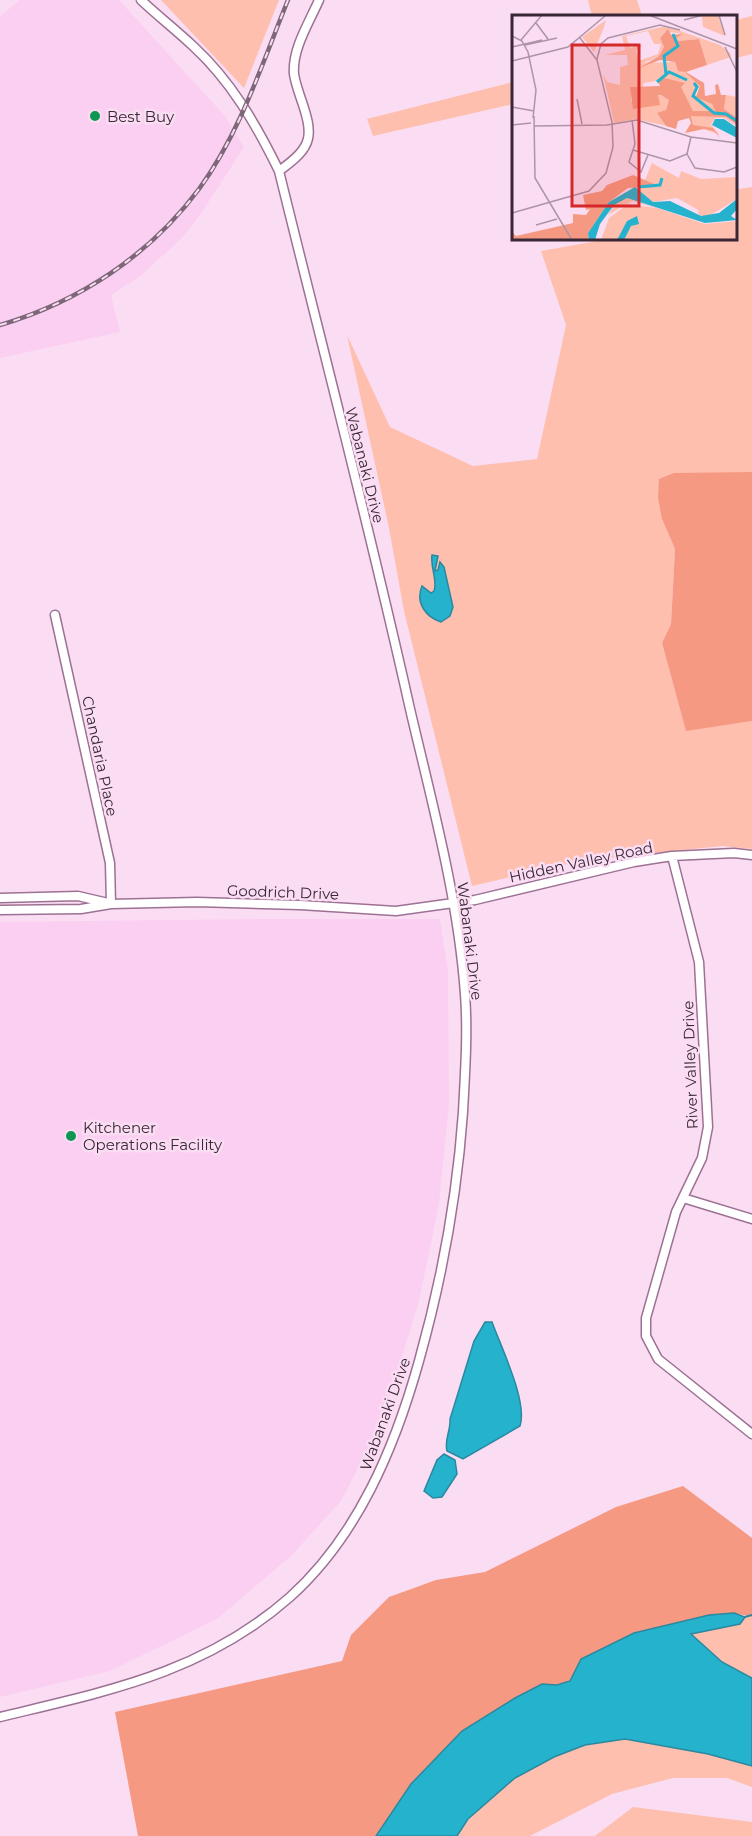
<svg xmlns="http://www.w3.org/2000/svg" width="752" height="1836" viewBox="0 0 752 1836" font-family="Montserrat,sans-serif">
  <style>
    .built { fill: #fbcff1 }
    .green { fill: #febfaf; fill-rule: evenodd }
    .forest { fill: #f69982 }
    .water { fill: #25b2cd; stroke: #2b889f; stroke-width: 1.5 }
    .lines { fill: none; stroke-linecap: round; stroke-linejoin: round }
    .stream { stroke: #2b889f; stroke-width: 2 }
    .minor-casing { stroke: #9d7193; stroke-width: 11 }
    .minor { stroke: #fff; stroke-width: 8 }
    .rail-casing { stroke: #7d6778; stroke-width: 4.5 }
    .rail { stroke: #fbddf3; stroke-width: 2; stroke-dasharray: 7; stroke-linecap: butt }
    .poi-dot { fill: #0e9655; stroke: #fbddf3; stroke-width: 2 }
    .labels { text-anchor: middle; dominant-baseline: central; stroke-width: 5; stroke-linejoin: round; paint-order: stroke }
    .poi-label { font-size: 15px; fill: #392735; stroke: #fbddf3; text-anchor: start }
    .street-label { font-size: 15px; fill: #392735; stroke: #fbddf3 }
    .inset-river { fill: none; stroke: #25b2cd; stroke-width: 3 }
    .inset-road { fill: none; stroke: #ad94a7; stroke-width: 1.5 }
    .view { fill: #d62828; fill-opacity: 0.15; stroke: #d62828; stroke-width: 3 }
    .inset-edge { fill: none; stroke: #392735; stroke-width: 3 }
  </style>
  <rect width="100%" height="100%" fill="#fbddf3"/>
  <path class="built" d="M20 0H119L224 115 244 147 200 215 182 238 139 277 111 295 120 332 0 358V16Z
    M256 919H440L448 971 449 1104 439 1204 419 1301 396 1377 374 1437 341 1501 291 1556 217 1619 110 1671 0 1697V922Z"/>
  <path class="green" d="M161 0H279L244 88Z
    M588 0H637L642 16H592Z
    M752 16V54L736 58V20Z
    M513 82V104L373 136 367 119Z
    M736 167 738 189 752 187V472L725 474 662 519 675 549 671 624 662 643 686 730 752 721V849L722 846 581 861 472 886 404 611 389 528 347 335 390 427 473 466 537 459 566 325 541 251 608 239 736 238ZM437 556 435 571 436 572 441 563 444 567 453 607 419 593 422 587 431 593 434 591 436 586 431 562Z
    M745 1617H752V1678L722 1662 690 1634 740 1624Z
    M625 1739 708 1754 752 1766V1787L727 1778H673L612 1794 530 1836H457C486 1792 534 1761 584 1746 597 1742 611 1741 625 1739Z
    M633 1807 752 1822V1836H595Z"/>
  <path class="forest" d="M752 472V721L686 731 662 643 671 624 675 549 662 519 658 498 659 479 674 473Z
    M683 1486 752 1538V1617L734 1613 581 1659 570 1681 557 1685 541 1684 515 1698 462 1731 411 1784 376 1836H138L115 1712 342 1661 351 1635 389 1597 436 1580 485 1572 616 1507Z"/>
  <path class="water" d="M432 555 438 556 435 571 438 570 440 562 444 567 453 607 450 616 441 622C426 617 415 603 422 586L431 593 434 591C438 580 430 568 432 555Z
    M485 1322H492C501 1347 528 1402 520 1426L463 1459 447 1451C444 1440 451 1430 450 1419L474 1341Z
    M444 1454 455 1460 457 1474 442 1497 433 1498 424 1491 437 1460Z
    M734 1613 745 1617 740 1624 691 1634 722 1662 752 1678V1766L708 1754 625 1739 585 1745 554 1757 515 1778 468 1819 457 1836H376L411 1784 462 1731 515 1698 542 1684 557 1685 570 1681 581 1659 634 1633 709 1615Z"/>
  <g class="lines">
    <path class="stream" d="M745 1617 752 1615"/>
    <g class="minor-casing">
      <path id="minor" d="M279 171C314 146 314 136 300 96 298 90 295 81 294 74 292 49 309 23 319 0
        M55 615 110 863 111 904
        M672 856 699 962 708 1127 702 1158 676 1212 646 1318V1336L658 1359 752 1434
        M0 898 78 896 108 903
        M0 910 81 909 111 904 197 902 300 905 396 911 475 900 634 862 672 856 734 853 752 855
        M683 1198 752 1219
        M0 1717C107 1691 204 1673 290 1597 358 1536 395 1447 419 1361 442 1279 457 1197 463 1112 465 1073 468 1033 465 994 458 897 432 803 410 709 370 529 323 350 279 171 256 124 231 81 193 46 176 30 158 16 141 0"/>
    </g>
    <use href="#minor" class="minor"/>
    <g class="rail-casing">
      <path id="rail" d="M0 325C79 302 150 255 199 189 240 133 262 64 288 0"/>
    </g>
    <use href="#rail" class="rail"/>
  </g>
  <g class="poi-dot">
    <circle cx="95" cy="116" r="6"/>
    <circle cx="71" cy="1136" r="6"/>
  </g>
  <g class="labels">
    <g class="poi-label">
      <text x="107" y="116">Best Buy</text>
      <text x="83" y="1127">Kitchener<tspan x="83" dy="17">Operations Facility</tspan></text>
    </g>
    <g class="street-label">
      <text transform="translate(365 465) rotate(76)">Wabanaki Drive</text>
      <text transform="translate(100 756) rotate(78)">Chandaria Place</text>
      <text transform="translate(581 862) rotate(-12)">Hidden Valley Road</text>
      <text transform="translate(283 892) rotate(2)">Goodrich Drive</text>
      <text transform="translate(470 941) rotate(83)">Wabanaki Drive</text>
      <text transform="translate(690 1065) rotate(-92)">River Valley Drive</text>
      <text transform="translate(385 1414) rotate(-70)">Wabanaki Drive</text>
    </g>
  </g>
  <g transform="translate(512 15)">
    <rect width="225" height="225" fill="#fbddf3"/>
    <path d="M206 0 213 21 191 12 190 1ZM94 5 92 12 82 37 70 22ZM154 11 208 30 218 38 219 42 195 50 187 24 165 26V36L157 37 153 23H164L168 18 153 17 148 23 152 32 147 41 132 48 163 47 166 56H173L188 71 182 79 200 89 203 96H181L166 68 150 65 132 68 130 73 119 72V86L149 80 157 85 154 95 146 99 154 111 124 104 102 108 91 59 95 67 108 70V52L116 50 115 40H93L113 35 110 21ZM136 16 142 29H149L146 39 126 46 124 35 131 30 118 33 114 21ZM214 80 225 82V103L212 94ZM179 100 214 102 225 112 212 103H203L199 110 208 120 181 110ZM140 148 167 163 169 156 189 164 225 162V184L197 201H187L186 195 165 183 141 187 121 173 141 169 133 165ZM115 183 193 209 225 206V225H89L97 203 116 189 144 193 120 186 96 200 103 188Z" fill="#febfaf" fill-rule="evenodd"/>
    <path d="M156 14 159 20 171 19 164 23 166 26 187 24 195 50 174 57 192 68 193 81 204 79 203 70 206 69 209 80H214L212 94 225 103V110L214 102 179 101 181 110 201 113 209 124 202 116 192 114 173 118 179 108 177 103 166 106 164 114 154 111 145 98 154 95 157 85 149 80H146L148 90 121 94 118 72 148 71 146 67 152 63 173 68 169 72 181 96H203L200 89 184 82 188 71 173 57 166 56 163 47 148 45 127 53 147 41 152 32 148 23ZM121 160 147 171 116 173 97 187 76 218 77 225H0V217L4 221 61 208V199L74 200 78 194 74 195 71 180 90 176 95 170Z" fill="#f69982"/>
    <path d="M203 104H212L225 113V123L200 110ZM123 172 141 187 158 186 189 201 207 198 225 184V194L219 201 225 205 193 208 115 183 102 190 88 209 83 225H77L76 218 97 187ZM125 201 127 209 119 211 112 225H105L115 206Z" fill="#25b2cd"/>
    <path class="inset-river" d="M154 59 152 41 166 31 161 19M145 67 157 57 175 65M182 68 185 72 181 81 202 98 214 99 225 106M126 172 148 170 150 163"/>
    <path class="inset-road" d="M137 0 225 34M207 0 213 20M172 5 191 0M24 8 36 24M0 21 10 26 16 37 24 75 21 103M9 25 30 0M13 30 45 23M0 32 30 25M213 32 225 57M85 44 89 29 96 23 148 10 168 15M0 46 56 32 93 1M65 84 70 109M0 92 22 96M22 101 23 163 60 225M120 105 123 129 117 147 129 157 136 140M0 110 19 108M22 111 95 110 125 105 179 122 225 128M179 122 175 139 183 153 212 157 225 152M121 135 158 146 175 139M0 198 77 176 94 158 101 132 100 107 85 45 68 23M24 210 45 204"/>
    <path class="view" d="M60 30H127V191H60Z"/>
    <rect width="225" height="225" class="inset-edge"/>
  </g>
</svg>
